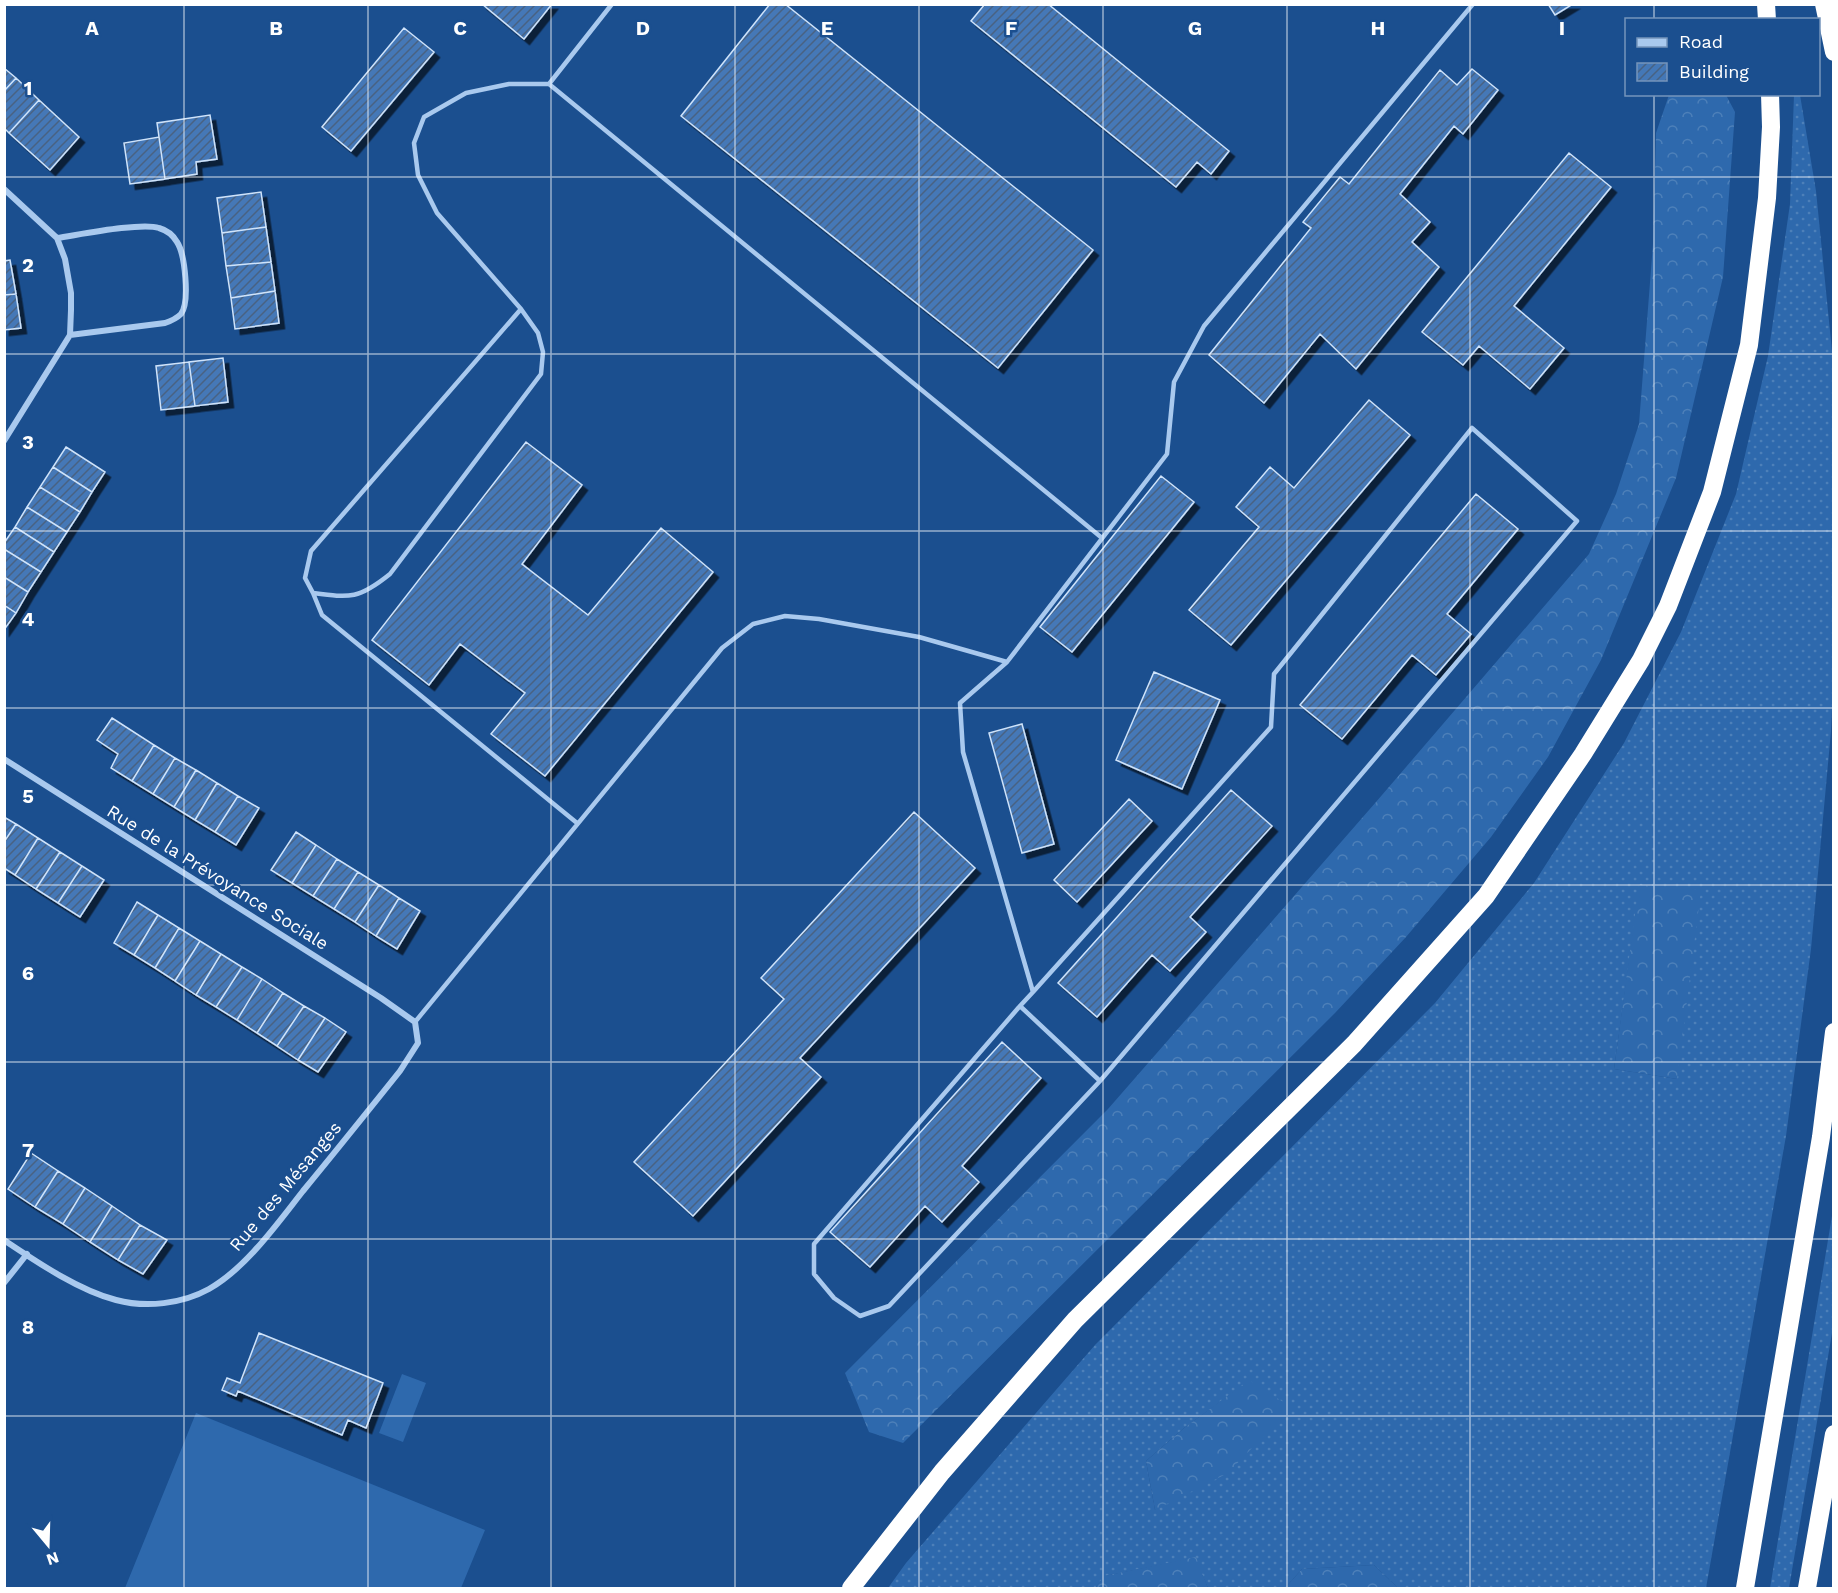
<svg xmlns="http://www.w3.org/2000/svg" width="1838" height="1593" viewBox="0 0 1838 1593" font-family="'Work Sans',sans-serif">
  <style>
    .grass { fill: url(#grass-dots); fill-rule: evenodd }
    .forest { fill: url(#forest-crowns) }
    .pitch { fill: #2e69ad }
    .building { fill: url(#building-hatch); stroke: #cfe3fa; stroke-width: 1.5; filter: url(#shadow) }
    .lines { fill: none; stroke-linecap: round; stroke-linejoin: round }
    .service { stroke: #a9c9ee; stroke-width: 4.5 }
    .minor { stroke: #a9c9ee; stroke-width: 6 }
    .motorway { stroke: #fff; stroke-width: 18 }
    .grid { fill: none; stroke: #fff; stroke-width: 1.5; stroke-opacity: 0.55 }
    .labels { text-anchor: middle; dominant-baseline: central; stroke-width: 5; stroke-linejoin: round; paint-order: stroke }
    .street-label { font-size: 18px; fill: #fff; stroke: #1b4f8f }
    .grid-label { font-size: 20px; text-anchor: middle; font-weight: bold; fill: #fff; stroke: #1b4f8f; stroke-width: 5; stroke-linejoin: round; paint-order: stroke }
  </style>
  <defs>
    <pattern id="grass-dots" width="8" height="8" patternUnits="userSpaceOnUse" patternTransform="scale(1.5)"><rect width="8" height="8" fill="#2e69ad"/><path d="M2 2h.1M6 6h.1" fill="none" stroke="#4d80b9" stroke-width="1.8" stroke-linecap="round"/></pattern>
    <pattern id="forest-crowns" width="20" height="18" patternUnits="userSpaceOnUse" patternTransform="scale(1.5)"><rect width="20" height="18" fill="#2e69ad"/><path d="M2 6a3 3 0 1 1 6 0M12 15a3 3 0 1 1 6 0" fill="none" stroke="#4d80b9"/></pattern>
    <pattern id="building-hatch" width="6" height="6" patternUnits="userSpaceOnUse" patternTransform="scale(1.5)"><rect width="6" height="6" fill="#4478b7"/><path d="M-1 1l2-2M0 6l6-6M5 7l2-2" fill="none" stroke="#486282"/></pattern>
    <filter id="shadow"><feDropShadow dx="5.5" dy="5.5" stdDeviation="0" flood-color="#0009"/></filter>
  </defs>
  <rect width="100%" height="100%" fill="#1b4f8f"/>
  <path class="grass" d="M1794 95H1800L1816 191 1834 371V666L1831 731 1811 949 1786 1136 1706 1588H1398L1374 1565 1302 1569 1285 1588H1208L1195 1558 1105 1576 1095 1588H888L906 1563 1095 1345 1435 1003 1534 883 1624 743 1681 632 1736 494 1768 356 1790 204ZM1640 885 1677 1079 1614 1069ZM1249 1381 1155 1510 1146 1461 1184 1428Z
    M1833 1210V1327L1789 1588H1770Z"/>
  <path class="forest" d="M1669 95H1726L1735 112 1723 277 1676 478 1601 660 1548 757 1491 837 1406 937 1335 1013 903 1443 869 1432 845 1373 1108 1109 1376 802 1589 554 1616 494 1639 424 1653 244 1656 133Z
    M1639 885 1701 890 1677 1079 1614 1069Z
    M1249 1380 1291 1407 1228 1473 1155 1510 1146 1461 1184 1428Z
    M1196 1557 1208 1588H1095L1104 1576Z
    M1374 1565 1398 1588H1285L1302 1569Z"/>
  <path class="pitch" d="M402 1374 426 1383 403 1442 379 1433Z
    M196 1413 485 1530 461 1588H125Z"/>
  <path class="building" d="M482 4H552L524 39Z
    M770 4H785L1093 250 998 368 681 116Z
    M985 4H1048L1229 151 1211 174 1197 162 1176 187 971 21Z
    M1548 4H1573L1555 15Z
    M404 28 434 52 351 151 322 127Z
    M4 68 16 78 4 91Z
    M1472 69 1498 90 1463 134 1454 126 1400 194 1430 222 1412 242 1439 267 1356 369 1320 334 1264 403 1209 355 1311 228 1303 222 1340 177 1349 184 1440 70 1457 85Z
    M16 78 39 100 9 133 4 128V91Z
    M39 100 79 137 50 170 9 133Z
    M210 115 217 159 196 162 197 174 165 179 157 123Z
    M159 137 165 179 130 184 124 143Z
    M1569 153 1611 187 1514 306 1564 348 1530 389 1479 346 1463 365 1422 332Z
    M261 192 266 227 222 233 217 198Z
    M266 227 271 262 226 266 222 233Z
    M10 260 16 294 4 295V261Z
    M271 262 275 291 231 298 226 266Z
    M275 291 279 323 235 329 231 298Z
    M16 294 21 328 4 330V295Z
    M223 358 228 402 195 406 189 362Z
    M189 362 195 406 161 410 156 366Z
    M1369 400 1410 435 1231 645 1189 610 1259 527 1236 507 1270 467 1294 488Z
    M526 442 582 485 522 564 588 615 661 528 713 572 545 776 491 734 525 693 460 644 429 685 372 640Z
    M66 447 105 472 92 492 53 467Z
    M53 467 92 492 80 512 40 487Z
    M1161 476 1194 502 1072 652 1040 627Z
    M40 487 80 512 67 532 27 507Z
    M1476 494 1518 529 1447 614 1471 634 1436 675 1412 655 1342 739 1300 705Z
    M27 507 67 532 54 552 15 527Z
    M15 527 54 552 41 572 4 549V543Z
    M4 549 41 572 28 592 4 577Z
    M4 577 28 592 16 613 4 605Z
    M4 605 16 613 4 630Z
    M1154 672 1220 700 1182 789 1116 760Z
    M112 718 154 745 132 781 111 768 118 754 97 740Z
    M1022 724 1054 844 1022 853 989 733Z
    M154 745 175 758 153 794 132 781Z
    M175 758 196 770 174 807 153 794Z
    M196 770 217 783 195 820 174 807Z
    M217 783 238 796 215 832 195 820Z
    M1231 790 1272 826 1190 917 1206 932 1170 971 1152 955 1097 1017 1058 983Z
    M238 796 259 808 236 845 215 832Z
    M1129 799 1152 821 1077 902 1054 880Z
    M914 812 975 868 800 1058 821 1077 693 1216 634 1162 784 999 761 978Z
    M4 817 16 824 4 842Z
    M16 824 38 838 15 875 4 868V842Z
    M296 832 316 845 292 883 271 870Z
    M38 838 60 852 36 889 15 875Z
    M316 845 337 859 313 896 292 883Z
    M60 852 82 866 58 903 36 889Z
    M337 859 358 872 334 909 313 896Z
    M82 866 104 880 80 917 58 903Z
    M358 872 379 885 355 922 334 909Z
    M379 885 399 898 376 936 355 922Z
    M399 898 420 911 397 949 376 936Z
    M137 902 158 915 134 955 114 943Z
    M158 915 179 928 155 968 134 955Z
    M179 928 200 941 175 981 155 968Z
    M200 941 221 954 196 995 175 981Z
    M221 954 242 967 216 1007 196 995Z
    M242 967 262 979 237 1020 216 1007Z
    M262 979 283 993 257 1033 237 1020Z
    M283 993 304 1006 277 1046 257 1033Z
    M304 1006 325 1018 298 1060 277 1046Z
    M325 1018 346 1032 318 1072 298 1060Z
    M1002 1042 1041 1078 962 1166 979 1182 942 1222 925 1206 870 1267 830 1232Z
    M31 1153 58 1171 35 1207 8 1189Z
    M58 1171 85 1188 63 1224 35 1207Z
    M85 1188 112 1206 90 1242 63 1224Z
    M112 1206 140 1225 118 1260 90 1242Z
    M140 1225 167 1240 143 1274 118 1260Z
    M259 1333 383 1383 366 1428 348 1420 342 1435 238 1391 236 1396 222 1390 227 1378 240 1383Z"/>
  <g class="lines">
    <path class="service" d="M612 4 549 84 1102 538
      M521 309 311 551 305 578 313 593C351 598 359 599 390 574L541 374 543 352 538 333 521 309 437 213 418 175 414 143 424 117 466 93 509 84H549
      M313 593 322 615 577 823
      M1033 992 1271 727 1274 674 1472 428 1577 521 1100 1081
      M1020 1006 1100 1081 889 1306 860 1316 834 1298 814 1274V1244L1020 1006 1033 992 963 752 960 703 1007 662 1167 454 1174 382 1204 326 1473 4
      M415 1022 722 648 753 624 785 616 819 619 919 637 1007 662"/>
    <path class="minor" d="M4 189 57 238 65 259 71 293V310L70 335 4 441
      M57 238C78 235 141 222 159 228 166 230 173 235 177 242 185 254 190 302 181 314 176 319 171 321 165 323L70 335
      M4 759 381 998 415 1022 418 1043 400 1071C368 1111 336 1151 303 1191 277 1224 246 1268 209 1289 182 1304 146 1308 116 1300 78 1290 37 1262 4 1240
      M4 1283 27 1254"/>
    <path class="motorway" d="M1766 4 1767 20
      M1824 4 1834 52
      M851 1588 942 1472 1075 1320 1354 1044 1486 896 1583 754 1641 660 1668 606 1712 492 1749 345 1767 198 1771 127 1770 94
      M1745 1588 1821 1137 1834 1032
      M1807 1588 1834 1434"/>
  </g>
  <path class="grid" d="M184 4V1588M368 4V1588M551 4V1588M735 4V1588M919 4V1588M1103 4V1588M1287 4V1588M1470 4V1588M1654 4V20M1654 94V1588M4 177H1834M4 354H1834M4 531H1834M4 708H1834M4 885H1834M4 1062H1834M4 1239H1834M4 1416H1834"/>
  <g class="labels">
    <g class="street-label">
      <text transform="translate(218 877) rotate(32)">Rue de la Prévoyance Sociale</text>
      <text transform="translate(285 1186) rotate(-50)">Rue des Mésanges</text>
    </g>
  </g>
  <g class="grid-label">
    <text x="92" y="35">A</text>
    <text x="276" y="35">B</text>
    <text x="460" y="35">C</text>
    <text x="643" y="35">D</text>
    <text x="827" y="35">E</text>
    <text x="1011" y="35">F</text>
    <text x="1195" y="35">G</text>
    <text x="1378" y="35">H</text>
    <text x="1562" y="35">I</text>
    <text x="28" y="95">1</text>
    <text x="28" y="272">2</text>
    <text x="28" y="449">3</text>
    <text x="28" y="626">4</text>
    <text x="28" y="803">5</text>
    <text x="28" y="980">6</text>
    <text x="28" y="1157">7</text>
    <text x="28" y="1334">8</text>
  </g>
  <rect width="1838" height="1593" fill="none" stroke="#ffffff" stroke-width="12"/>
  <rect x="1625" y="18" width="195" height="78" fill="#1b4f8f" stroke="#7695bc" stroke-width="1.5"/>
  <rect x="1637" y="38" width="30" height="9" fill="#a9c9ee" stroke="#7695bc" stroke-width="1.5"/>
  <text x="1679" y="48" font-size="18" fill="#ffffff">Road</text>
  <rect x="1637" y="63" width="30" height="18" fill="url(#building-hatch)" stroke="#7695bc" stroke-width="1.5"/>
  <text x="1679" y="78" font-size="18" fill="#ffffff">Building</text>
  <g transform="translate(48 1545) rotate(161)" stroke="#1b4f8f" stroke-width="4.5" paint-order="stroke">
  <path d="M0-4.5L10 22L0 15L-10 22Z" fill="#ffffff"/>
  <text y="-9" font-size="16" font-weight="bold" text-anchor="middle" fill="#ffffff">N</text>
  </g>
</svg>
